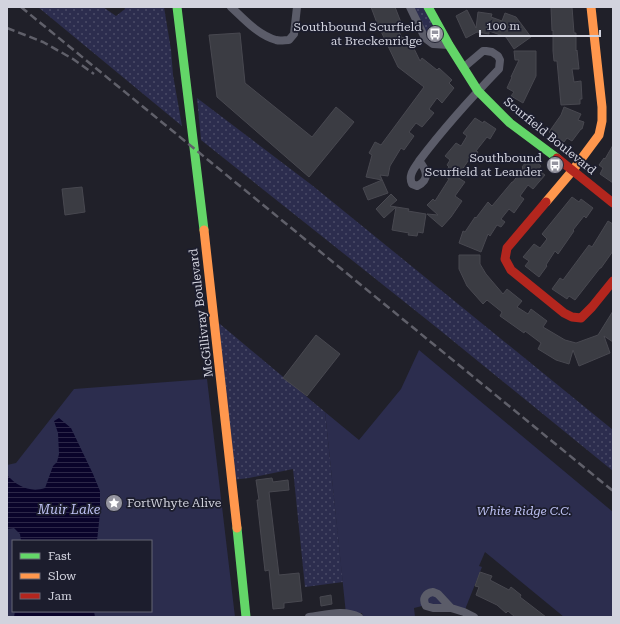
<svg xmlns="http://www.w3.org/2000/svg" width="620" height="624" viewBox="0 0 620 624" font-family="'Roboto Serif',serif">
  <style>
    .grass { fill: url(#grass-dots) }
    .park { fill: #2c2d4e; fill-rule: evenodd }
    .water { fill: url(#water-rules) }
    .building { fill: #3b3c43; stroke: #484850 }
    .lines { fill: none; stroke-linecap: round; stroke-linejoin: round }
    .street { stroke: #5b5c69; stroke-width: 8 }
    .fast { stroke: #63d668; stroke-width: 9 }
    .slow { stroke: #ff974d; stroke-width: 9 }
    .jam { stroke: #b3261e; stroke-width: 9 }
    .rail { stroke: #60606a; stroke-width: 2.5; stroke-dasharray: 8 4; stroke-linecap: butt }
    .labels { text-anchor: middle; dominant-baseline: central; stroke-width: 3.5; stroke-linejoin: round; paint-order: stroke }
    .poi-label { font-size: 12px; fill: #d2d3de; stroke: #1c1d2d; text-anchor: end }
    .street-label { font-size: 12px; fill: #d2d3de; stroke: #1c1d2d }
    .park-label { font-size: 12px; font-style: italic; fill: #bdc1f3; stroke: #1c1d2d }
    .water-label { font-size: 13px; font-style: italic; fill: #bdc0f2; stroke: #1c1d2d }
  </style>
  <defs>
    <pattern id="grass-dots" width="8" height="8" patternUnits="userSpaceOnUse"><rect width="8" height="8" fill="#2c2d4e"/><path d="M2 2h.1M6 6h.1" fill="none" stroke="#4a4b67" stroke-width="1.8" stroke-linecap="round"/></pattern>
    <pattern id="water-rules" width="6" height="5" patternUnits="userSpaceOnUse"><rect width="6" height="5" fill="#09032a"/><path d="M0 2.5h6" fill="none" stroke="#2c2748"/></pattern>
  </defs>
  <rect width="100%" height="100%" fill="#202029"/>
  <path class="grass" d="M38 7H103L116 16 125 9 124 7H164L171 50 173 75 182 126Z
    M410 7H428L449 45 433 44Z
    M197 98 313 186 613 430V471L436 327 201 140Z
    M214 319 325 412 343 582 305 587 293 469 249 478 232 480Z"/>
  <path class="park" d="M419 350 613 512V617H564L485 552 479 566 482 567 464 612 426 605 414 608 415 617H363L362 613 346 614 325 412 359 440 401 389Z
    M207 379 235 617H7V465L16 463 74 389ZM13 541H151V611H13Z"/>
  <path class="water" d="M59 418 71 428 93 474 100 491V513L97 541H21L20 534 14 528 7 529V475C17 486 30 493 45 488L53 466 57 462 59 454 58 433 54 421Z
    M15 611H94L95 617H14Z"/>
  <path class="building" d="M371 7H395L402 25 397 27 402 38 408 36 420 61 422 58 437 70 439 68 452 80 449 83 454 88 442 103 437 98 429 109 434 113 422 127 416 123 409 132 414 136 404 150 401 148 390 166 388 176 380 175 388 193 368 200 363 188 382 180 366 177 372 155 369 153 375 142 381 145 424 87 398 67 377 23Z
    M551 7H572L574 33H576V51L577 50 579 69H572L574 82 581 81 582 99H580V104L561 105 557 61H554L553 51V30L552 31Z
    M467 10 476 28 478 12 492 14 491 17 502 21 505 13 516 17 531 37 514 49 506 37 489 31V34L477 32 466 38 456 16Z
    M240 33 245 83 312 137 336 107 354 122 309 177 217 97 209 35Z
    M514 51H536V76L523 103 511 96 514 92 507 88 512 77H511L519 60H515Z
    M564 107 581 114 578 120 584 122 582 129H581L572 141 567 138 564 142 549 132 561 115Z
    M475 118 483 123 484 121 496 129 490 139 487 137 476 151 478 152 471 163 468 161 457 177 465 182 455 196 462 201 451 217 442 227 427 214 438 215 427 205 433 199 435 201 449 179 443 175 449 167 447 165 450 160 445 156 456 143 461 146 467 136 463 133Z
    M613 145V183L600 174 603 168 599 165 604 158 605 159Z
    M530 157 541 166 538 170 545 175 533 189 528 185 520 196 524 199 514 213 509 209 501 219 505 222 501 227 497 225 490 236 488 234 481 252 459 243 463 231 465 232 475 217 476 218 488 202 492 206 512 182H513L523 168 522 167Z
    M82 187 85 212 65 215 62 189Z
    M391 194 397 200 390 206 409 209 408 211 426 214 423 233 418 232 417 236 408 235 409 233 392 230 396 207 384 218 376 209Z
    M572 197 579 202 581 199 593 208 586 218 584 216 573 230 574 231 558 254 555 251 546 265 547 266 539 277 525 266 529 261 523 257 534 244 540 248 547 239 542 234Z
    M608 221 613 224V251L601 268H600L575 300 569 296 567 299 552 289 560 278 563 280 589 245 592 247Z
    M459 255H480V264L486 274 503 294 507 289 522 301 517 307 528 314 531 309 547 321 543 327 565 340 576 343 598 335 613 311V342L604 336 610 353 579 366 573 350 569 364 556 360 538 349 541 343 525 331 524 333 500 316 502 312 487 300 483 304 467 286 459 269Z
    M316 335 340 354 307 396 283 378Z
    M272 478 273 482 288 480 289 490 269 492 279 575 299 573 302 601 284 603V608L273 609 269 570 265 571 257 500H259L256 480Z
    M480 572 492 576 490 580 509 590 511 587 521 595 520 597 546 617H515L508 611 506 613 497 605 476 595 479 587 475 586Z
    M331 595 332 604 321 606 320 597Z"/>
  <g class="lines">
    <path class="street" d="M231 7C244 19 258 35 276 40 280 41 285 40 289 40L294 34 297 7
      M410 7 425 38 433 44 449 45
      M419 161C414 169 408 175 412 184L417 186C430 180 427 170 419 161 443 129 471 98 499 69L500 60 498 56 492 52 486 51H483L463 68
      M433 592 438 594 451 608H433L426 606C422 599 425 593 433 592Z
      M451 608 464 612 474 617
      M309 617C325 615 344 609 359 617"/>
    <path class="fast" d="M177 7 204 230
      M428 7 449 45 478 91 510 123 557 158
      M237 528 246 617"/>
    <path class="slow" d="M546 202 573 170 599 135 602 121V107L591 7
      M204 230 237 528"/>
    <path class="jam" d="M557 158 613 203
      M546 202 507 248 505 259 511 270 564 313 572 317 581 318 592 307 613 281"/>
    <path class="rail" d="M21 7 613 491
      M7 28 43 42 73 59 94 74"/>
  </g>
  <defs>
    <g id="bus-disc" transform="scale(0.9)"><circle r="9.5" fill="#94949f" stroke="#1c1d2d"/><path d="M-5-6H5V4H4V6H2V4H-2V6H-4V4H-5ZM-3.5-4V0h7V-4ZM-3.5 1.2v1.5H-2V1.2ZM2 1.2v1.5H3.5V1.2Z" fill="#fff"/></g>
    <g id="sight-disc" transform="scale(0.9)"><circle r="9.5" fill="#94949f" stroke="#1c1d2d"/><path d="M0-6L1.8-2.2L6-1.7L2.9 1.2L3.7 5.4L0 3.3L-3.7 5.4L-2.9 1.2L-6-1.7L-1.8-2.2Z" fill="#fff"/></g>
  </defs>
  <g fill-rule="evenodd">
    <use href="#bus-disc" x="435" y="34"/>
    <use href="#bus-disc" x="555" y="165"/>
    <use href="#sight-disc" x="114" y="503"/>
  </g>
  <g class="labels">
    <g class="poi-label">
      <text x="422" y="27">Southbound Scurfield<tspan x="422" dy="14">at Breckenridge</tspan></text>
      <text x="542" y="158">Southbound<tspan x="542" dy="14">Scurfield at Leander</tspan></text>
      <text x="127" y="503" text-anchor="start">FortWhyte Alive</text>
    </g>
    <g class="street-label">
      <text transform="translate(550 136) rotate(39)">Scurfield Boulevard</text>
      <text transform="translate(201 313) rotate(-97)">McGillivray Boulevard</text>
    </g>
    <g class="park-label">
      <text x="524" y="511">White Ridge C.C.</text>
    </g>
    <g class="water-label">
      <text x="69" y="509">Muir Lake</text>
    </g>
  </g>
  <rect width="620" height="624" fill="none" stroke="#d2d3de" stroke-width="16"/>
  <rect x="12" y="540" width="140" height="72" fill="#1c1d2d" stroke="#656674"/>
  <rect x="20" y="553" width="20" height="6" fill="#63d668" stroke="#656674"/>
  <text x="48" y="560" font-size="12" fill="#d2d3de">Fast</text>
  <rect x="20" y="573" width="20" height="6" fill="#ff974d" stroke="#656674"/>
  <text x="48" y="580" font-size="12" fill="#d2d3de">Slow</text>
  <rect x="20" y="593" width="20" height="6" fill="#b3261e" stroke="#656674"/>
  <text x="48" y="600" font-size="12" fill="#d2d3de">Jam</text>
  <path d="M480 30v6h120v-6" fill="none" stroke="#d2d3de" stroke-width="2"/>
  <text x="486" y="30" font-size="12" fill="#d2d3de" stroke="#1c1d2d" stroke-width="3" paint-order="stroke">100 m</text>
</svg>
